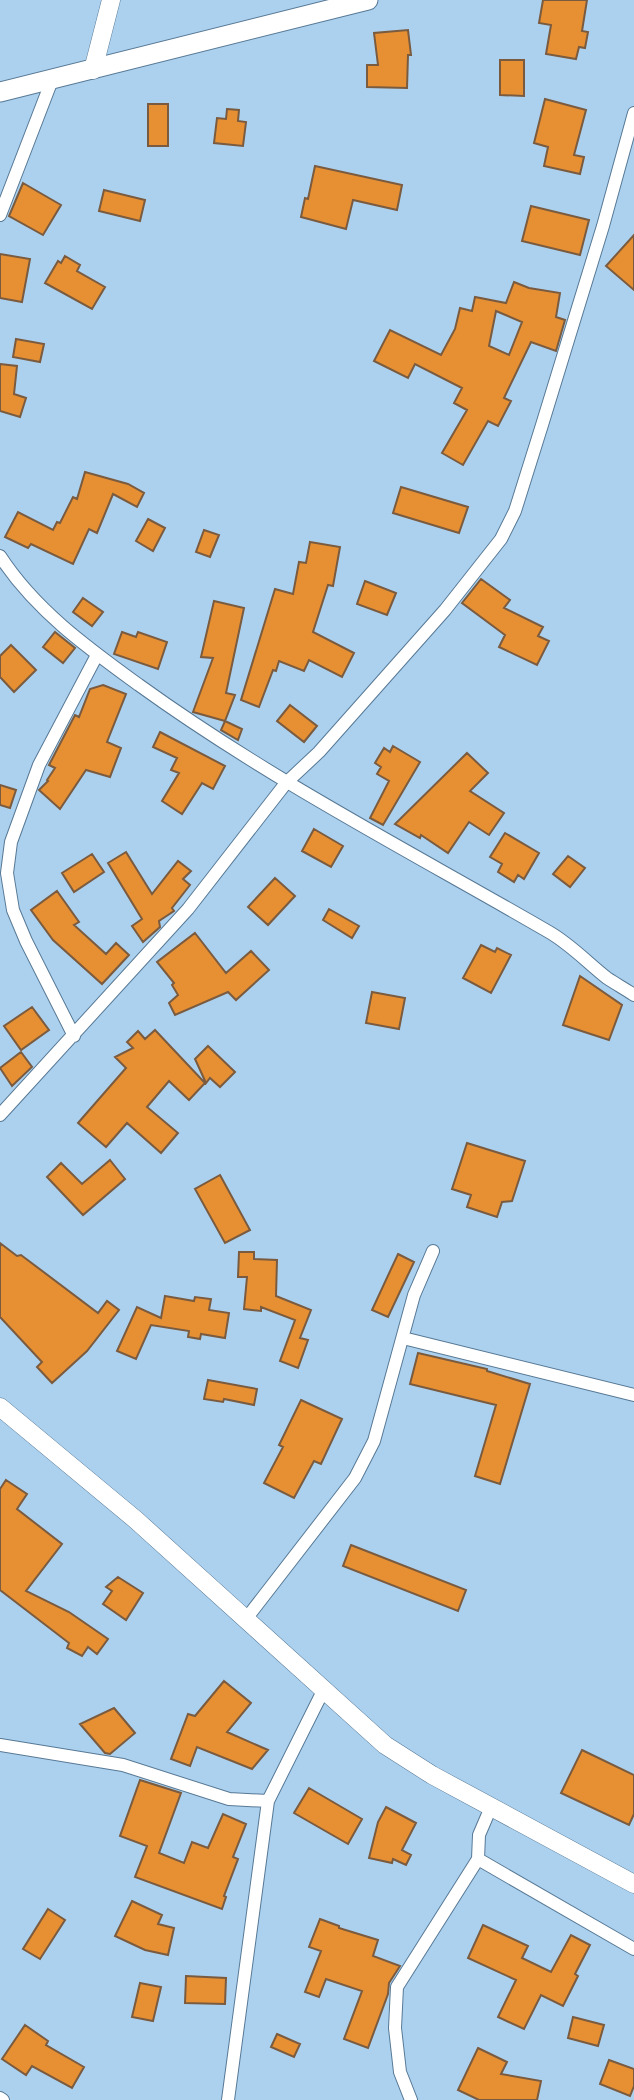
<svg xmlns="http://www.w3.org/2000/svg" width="634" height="2100" viewBox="0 0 634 2100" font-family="'Nunito Sans',sans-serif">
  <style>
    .building { fill: #e69033; stroke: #7a5b3f; stroke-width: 2; fill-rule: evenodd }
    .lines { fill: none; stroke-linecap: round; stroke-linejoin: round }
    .street-casing { stroke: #577995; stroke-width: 14 }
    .secondary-casing { stroke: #577995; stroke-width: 19 }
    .primary-casing { stroke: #577995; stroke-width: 21 }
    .street { stroke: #fff; stroke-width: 12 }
    .secondary { stroke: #fff; stroke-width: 18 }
    .primary { stroke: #fff; stroke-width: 19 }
  </style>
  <rect width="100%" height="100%" fill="#acd1ef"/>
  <path class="building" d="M543 0H587L582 31 588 32 585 48 579 47 576 59 546 54 551 25 539 23Z
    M408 30 411 55H408L407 88 367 87V65H378L374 33Z
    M500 60H524V96L500 95Z
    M545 99 586 110 574 155 584 157 580 174 544 166 548 147 534 143Z
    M148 104H168V146H148Z
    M227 109 239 110 238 121 246 122 243 146 214 143 217 118 226 119Z
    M315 166 402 185 397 210 353 200 346 229 301 217 305 198 308 199Z
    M23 183 61 205 43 235 9 216Z
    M104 190 145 200 140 221 99 211Z
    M531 206 589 220 580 255 522 241Z
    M634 235V290L606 266Z
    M0 254 30 259 22 302 0 298Z
    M65 256 80 265 77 271 105 287 92 309 45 283 58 261 61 263Z
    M514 282 529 288 560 293 556 317 565 320 556 351 531 342 504 398 511 401 498 426 488 421 463 465 442 453 467 410 454 403 462 388 415 364 408 378 374 361 390 330 441 355 455 329 460 308 472 311 475 297 506 303ZM496 311 522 322 509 355 489 346Z
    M16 339 44 344 40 362 13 357Z
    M0 364 17 366 14 394 26 398 20 417 0 411Z
    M85 472 128 484 144 493 137 507 113 494 97 533 89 529 73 564 31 544 28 548 5 537 18 512 53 530 57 522 60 523 73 497 77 499Z
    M401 487 468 507 459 533 393 513Z
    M148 519 165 528 153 551 136 541Z
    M204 530 219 535 210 557 196 552Z
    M310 542 340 547 333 586 328 585 313 632 354 653 342 677 309 660 304 671 279 661 276 671 273 670 259 707 241 700 275 589 293 594 299 562 306 563Z
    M481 579 510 600 504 608 543 627 538 636 549 641 537 665 499 647 505 635 462 603Z
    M365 581 396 593 387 615 357 604Z
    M83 598 103 612 92 626 73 612Z
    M214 601 244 608 226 693 235 695 225 721 193 712 213 658 201 657Z
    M55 632 75 648 63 663 43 647Z
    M122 632 136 637 138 632 167 642 158 669 114 654Z
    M11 645 36 670 14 692 0 677V656Z
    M103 685 126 694 107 742 121 748 110 777 86 770 60 809 39 790 48 781 47 780 55 768 49 765 75 715 79 717 90 689Z
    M290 705 317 726 304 742 277 721Z
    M225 721 242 729 238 740 221 730Z
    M160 732 225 766 213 789 202 783 182 814 162 801 179 773 171 770 177 758 153 747Z
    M393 746 420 762 383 825 370 818 389 781 377 774 381 767 375 763 384 748 390 752Z
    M467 753 488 773 470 791 504 813 489 835 469 822 448 853 421 835 420 838 395 824Z
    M0 785 16 790 10 808 0 805Z
    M314 829 343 846 331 867 302 851Z
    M505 833 539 853 524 879 518 875 514 882 498 872 502 864 490 857Z
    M126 852 152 894 178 861 191 871 183 879 190 885 172 908 174 911 159 921 160 927 143 942 132 926 142 919 108 863Z
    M92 854 104 872 74 892 62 873Z
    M568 856 585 868 570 887 553 874Z
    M275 878 295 896 268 925 248 907Z
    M57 891 79 922 74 925 106 954 116 943 129 955 102 984 53 940 31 910Z
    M329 909 359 926 352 938 323 920Z
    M195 933 226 973 251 951 269 970 236 1000 228 992 175 1015 169 1003 178 995 172 985 174 983 157 962Z
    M481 945 495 952 497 948 511 955 491 993 463 978Z
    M580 976 622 1005 609 1040 563 1025Z
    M372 992 405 998 399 1029 366 1023Z
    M32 1007 49 1030 21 1050 4 1026Z
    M155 1030 205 1083 189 1100 169 1081 147 1107 178 1133 161 1153 127 1123 106 1147 78 1123 126 1068 115 1057 133 1048 127 1042 138 1031 145 1039Z
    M208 1046 235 1072 220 1087 210 1078 206 1083 195 1059Z
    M21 1052 32 1067 12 1086 0 1068Z
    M467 1143 525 1161 512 1201 502 1202 497 1217 467 1207 471 1195 452 1189Z
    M110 1160 125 1179 83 1215 47 1177 61 1163 82 1184Z
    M220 1175 250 1230 225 1243 195 1189Z
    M0 1243 17 1256 21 1255 98 1313 107 1301 119 1310 87 1351 52 1383 37 1367 42 1362 0 1317Z
    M239 1252H254V1259L277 1260 276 1296 311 1310 300 1338 308 1340 298 1368 280 1361 295 1320 261 1307V1311L244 1309 247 1277H238Z
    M398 1254 414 1262 388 1317 372 1310Z
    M165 1296 194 1301 195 1297 211 1299 209 1310 229 1313 225 1338 201 1334 200 1339 188 1337 189 1331 151 1325 136 1359 117 1351 137 1307 161 1318Z
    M418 1353 487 1369V1371L530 1384 500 1484 475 1476 496 1405 410 1384Z
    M208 1380 257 1389 254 1405 224 1399 223 1402 204 1399Z
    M301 1400 342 1419 321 1464 314 1461 294 1498 264 1483 283 1447 279 1445Z
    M6 1480 27 1494 17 1509 62 1544 26 1591 69 1612 108 1639 97 1654 88 1647 82 1656 67 1648 69 1643 0 1590V1489Z
    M351 1545 466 1590 458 1611 343 1566Z
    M118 1577 143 1593 126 1620 103 1604 112 1591 106 1587Z
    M224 1681 251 1703 227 1732 268 1750 252 1769 197 1747 190 1766 171 1759 188 1714 195 1716Z
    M114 1708 135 1733 110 1754 105 1753 80 1724Z
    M582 1750 634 1775V1814L629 1825 561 1793Z
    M140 1780 181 1793 159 1853 184 1863 192 1842 208 1848 223 1814 246 1824 233 1857 238 1859 224 1896 226 1897 222 1909 135 1877 147 1846 120 1836Z
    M309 1788 362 1819 348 1844 294 1813Z
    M386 1807 416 1823 402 1850 411 1855 406 1865 393 1859 392 1863 369 1858 378 1822Z
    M132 1901 162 1915 158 1924 174 1928 168 1955 145 1950 115 1936Z
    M48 1909 65 1920 40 1959 23 1949Z
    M320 1919 339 1926V1928L378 1940 373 1956 400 1966 389 1983 388 1994 368 2048 344 2039 362 1991 326 1979 319 1997 305 1992 321 1951 309 1947Z
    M483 1925 528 1946 522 1958 551 1972 571 1935 590 1945 575 1974 578 1976 563 2006 541 1995 524 2029 498 2017 516 1980 468 1958Z
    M186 1976 226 1978 225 2004 185 2003Z
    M140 1983 161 1987 153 2021 132 2017Z
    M573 2017 604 2025 598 2046 568 2038Z
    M25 2025 48 2041 46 2045 84 2067 72 2088 32 2066 26 2075 2 2059Z
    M277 2034 300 2044 294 2057 271 2047Z
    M478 2048 507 2062 501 2074 541 2081 537 2100H479L458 2090Z
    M609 2060 634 2069V2086L630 2096 600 2084Z"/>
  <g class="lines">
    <g class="street-casing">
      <path id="street" d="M0 215 52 80
        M0 556C35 610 88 648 139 685 269 779 411 852 549 932 570 944 588 963 607 978 616 984 625 989 634 995
        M74 1036 26 941 13 910 7 873 11 842 39 765 97 655
        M0 1115 188 909 286 783 319 752 445 610 501 539 515 511 542 425 603 226 634 113
        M403 1338 634 1395
        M246 1619 355 1478 374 1441 414 1295 433 1251
        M0 1745 123 1765 229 1799 268 1801 323 1691
        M491 1807 479 1835 478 1859 634 1949
        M0 2098 3 2100
        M228 2100 268 1801
        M411 2100 400 2072 395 2028 397 1987 478 1859"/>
    </g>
    <g class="secondary-casing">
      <path id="secondary" d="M93 70 111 0
        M0 1407 136 1520 385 1745 432 1775 634 1884"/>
    </g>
    <g class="primary-casing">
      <path id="primary" d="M0 92 368 0"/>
    </g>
    <use href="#street" class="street"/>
    <use href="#secondary" class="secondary"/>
    <use href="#primary" class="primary"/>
  </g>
</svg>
